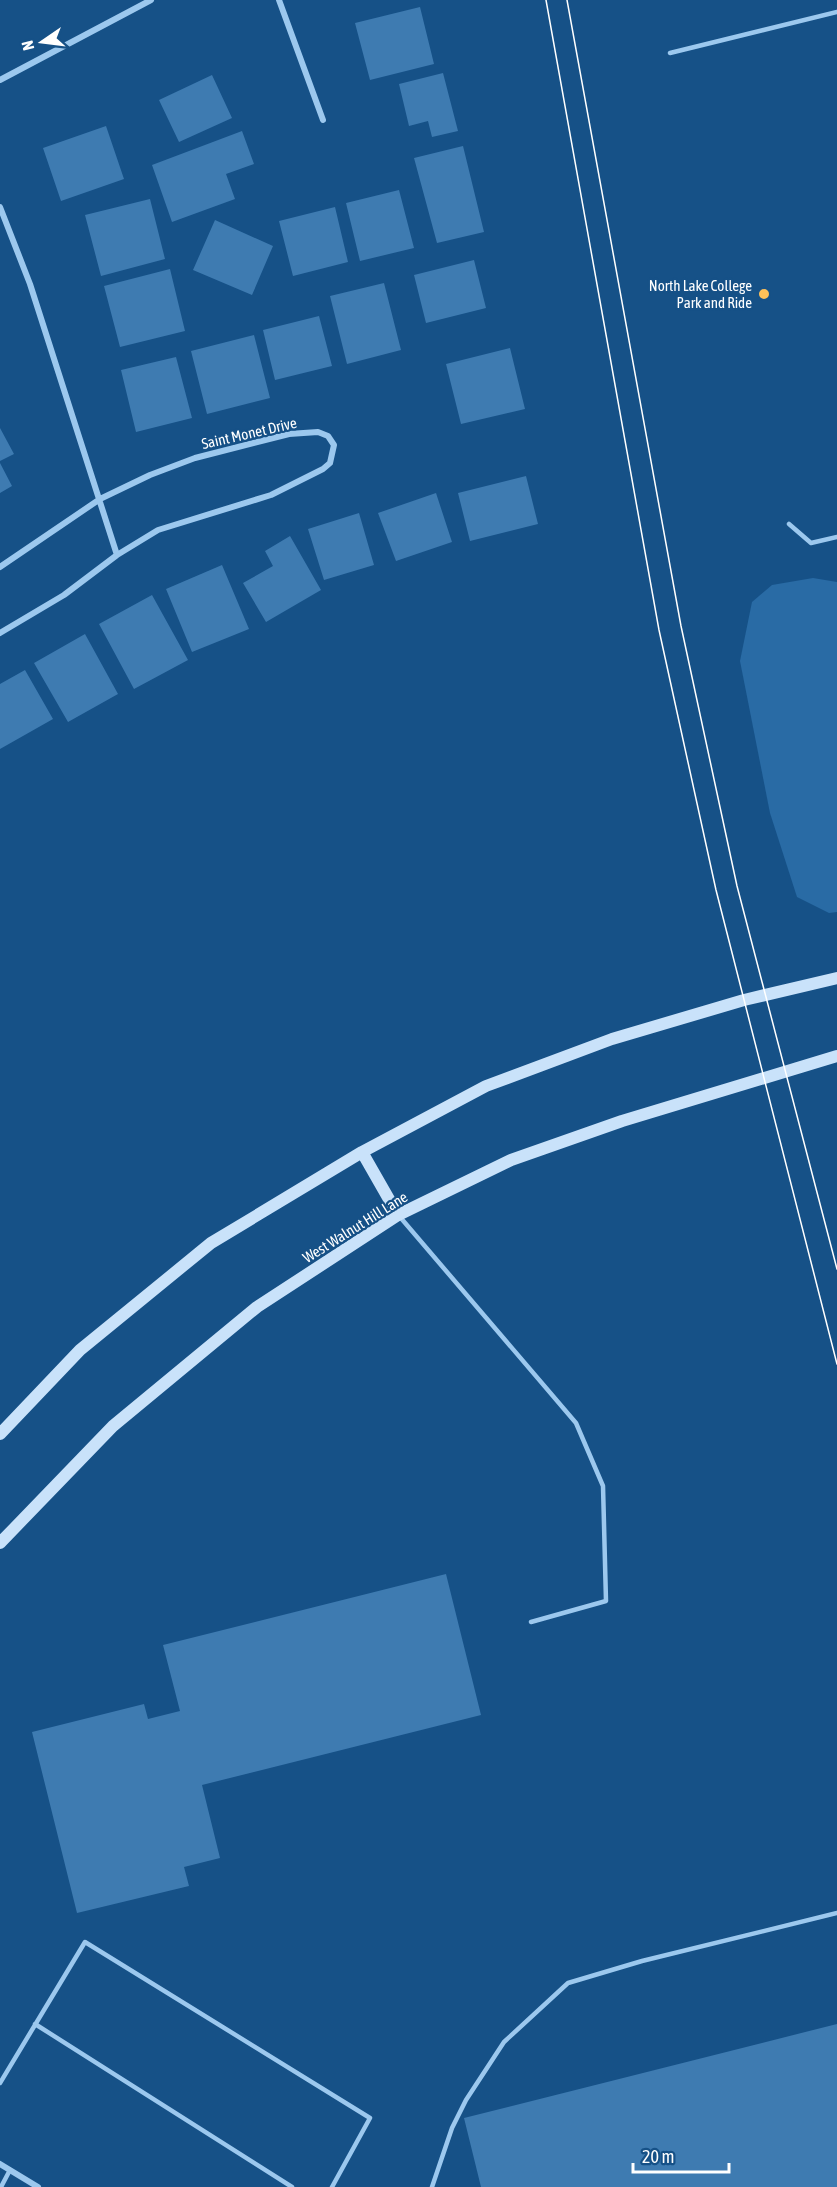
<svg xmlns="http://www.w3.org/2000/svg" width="837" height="2187" viewBox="0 0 837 2187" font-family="'Asap Condensed',sans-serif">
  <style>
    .green { fill: #296ba5 }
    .building { fill: #3e7bb1 }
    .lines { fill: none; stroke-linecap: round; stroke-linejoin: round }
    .service { stroke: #9cc8ee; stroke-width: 4.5 }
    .minor { stroke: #9cc8ee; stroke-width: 6 }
    .secondary { stroke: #c9e2fa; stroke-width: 12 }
    .tram { stroke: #fff; stroke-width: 1.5 }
    .poi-dot { fill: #ffc159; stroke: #165187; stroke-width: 2 }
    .labels { text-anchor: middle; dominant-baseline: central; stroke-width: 4.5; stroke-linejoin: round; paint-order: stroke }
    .poi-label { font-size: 15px; fill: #fff; stroke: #165187; text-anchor: end }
    .street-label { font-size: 15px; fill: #fff; stroke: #165187 }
  </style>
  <rect width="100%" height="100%" fill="#165187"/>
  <path class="green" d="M813 578 837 582V912L829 913 797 897 770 813 740 661 752 602 772 585Z"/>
  <path class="building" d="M420 7 434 64 370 80 355 23Z
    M443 73 458 131 432 137 428 121 409 126 399 84Z
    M212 75 232 118 179 142 159 100Z
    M106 126 124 179 61 201 43 148Z
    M242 131 254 164 226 174 235 199 172 222 152 165Z
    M463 146 484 232 437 243 414 158Z
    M399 190 414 248 360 261 346 203Z
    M150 199 165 259 101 276 85 215Z
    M335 207 348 262 293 276 279 221Z
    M215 220 273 246 252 295 193 270Z
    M474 260 486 308 426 323 414 275Z
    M170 269 185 331 120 347 104 286Z
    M384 283 401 350 347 364 330 296Z
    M319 316 332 366 275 380 263 330Z
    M254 335 270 398 207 414 191 351Z
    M510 348 525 409 461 424 446 364Z
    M176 357 192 418 136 432 121 370Z
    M0 428 14 454 0 461Z
    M0 463 12 486 0 493Z
    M526 476 538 524 470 541 458 493Z
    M436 493 452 542 396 561 378 513Z
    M359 513 374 565 324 580 308 529Z
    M290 536 321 590 266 622 243 583 273 566 265 551Z
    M222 565 249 629 192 652 166 589Z
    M152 595 188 660 134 689 99 624Z
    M85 634 118 694 68 722 34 663Z
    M25 670 53 719 0 749V684Z
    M446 1574 481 1715 202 1785 220 1858 184 1867 189 1886 77 1913 32 1732 144 1704 148 1719 180 1711 163 1645Z
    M837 2024V2187H481L464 2118Z"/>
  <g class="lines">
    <path class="service" d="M670 53 837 12
      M789 524 811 543 837 537
      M400 1217 576 1423 603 1486 606 1601 531 1622
      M35 2024 292 2187
      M0 2083 85 1942 370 2118 332 2187
      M1 2187 10 2170
      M432 2187 452 2128 466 2100 504 2042 568 1983 642 1961 837 1913"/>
    <path class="minor" d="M279 0 323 120
      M0 80 151 0
      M0 207 30 284 117 555
      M0 567 100 499 150 475 195 458 289 434 318 432 328 436 334 445 330 463 323 469 271 495 158 530 117 555 64 595 0 633
      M0 2164 38 2187"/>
    <path class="secondary" d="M362 1152 398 1215
      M0 1434 80 1350 211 1243 362 1152 486 1086 612 1039 744 1000 837 978
      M0 1543 113 1426 257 1307 398 1215 511 1160 622 1121 837 1056"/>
    <path class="tram" d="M546 0 659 630 716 890 837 1364
      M567 0 681 626 737 886 837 1269"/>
  </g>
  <circle class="poi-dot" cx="764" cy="294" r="6"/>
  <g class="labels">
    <g class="poi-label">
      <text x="752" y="285">North Lake College<tspan x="752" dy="17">Park and Ride</tspan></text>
    </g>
    <g class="street-label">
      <text transform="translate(249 433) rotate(-13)">Saint Monet Drive</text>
      <text transform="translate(355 1227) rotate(-32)">West Walnut Hill Lane</text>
    </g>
  </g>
  <g transform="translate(42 42) rotate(256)" stroke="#165187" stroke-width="4.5" paint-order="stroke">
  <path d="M0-4.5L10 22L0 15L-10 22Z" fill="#ffffff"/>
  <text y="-9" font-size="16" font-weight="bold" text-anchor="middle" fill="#ffffff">N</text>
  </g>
  <path d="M633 2163v9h96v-9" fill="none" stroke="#ffffff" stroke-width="3"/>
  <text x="642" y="2163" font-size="18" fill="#ffffff" stroke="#165187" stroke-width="4.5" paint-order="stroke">20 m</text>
</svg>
